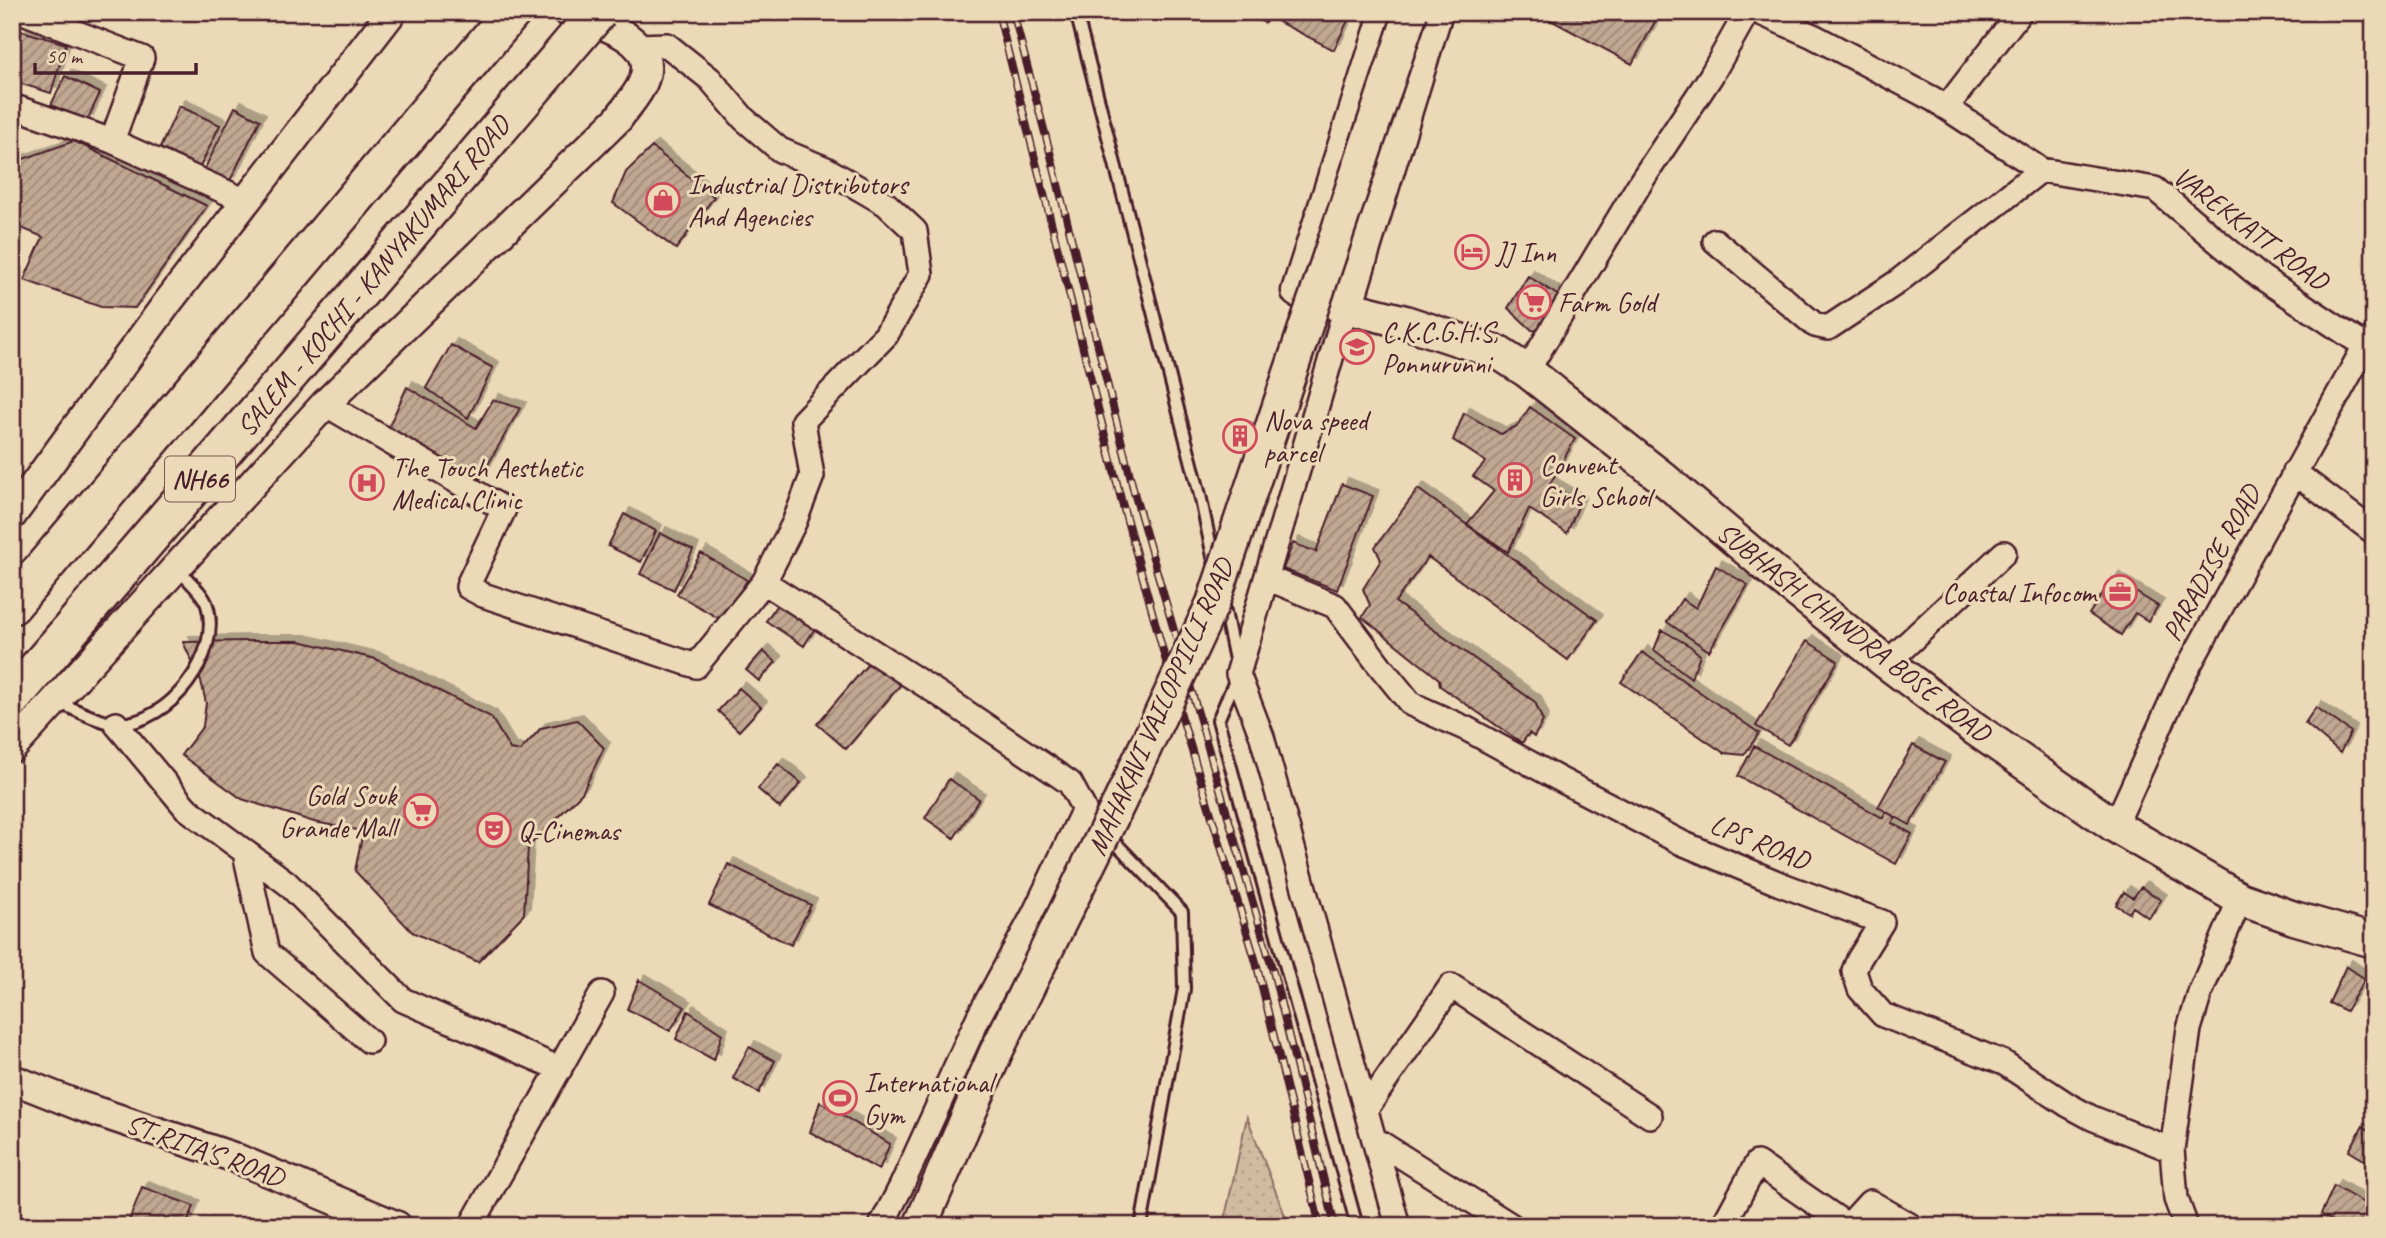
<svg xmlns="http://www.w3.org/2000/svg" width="2386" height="1238" viewBox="0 0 2386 1238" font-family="Caveat,sans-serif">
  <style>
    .grass { fill: url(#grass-dots); stroke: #8e6d66; stroke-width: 2 }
    .building { fill: url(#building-hatch); stroke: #4a1f2b; stroke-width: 2; filter: url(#shadow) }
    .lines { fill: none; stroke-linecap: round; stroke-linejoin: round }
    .service-casing { stroke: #4a1f2b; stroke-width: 16 }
    .minor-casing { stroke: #4a1f2b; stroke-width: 28 }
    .tertiary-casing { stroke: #4a1f2b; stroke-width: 33 }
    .secondary-casing { stroke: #4a1f2b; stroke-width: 37 }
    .trunk-casing { stroke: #4a1f2b; stroke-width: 42 }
    .service { stroke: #ecd9b7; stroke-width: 10 }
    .minor { stroke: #ecd9b7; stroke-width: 23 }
    .tertiary { stroke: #ecd9b7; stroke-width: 28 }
    .secondary { stroke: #ecd9b7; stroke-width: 32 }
    .trunk { stroke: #ecd9b7; stroke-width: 37 }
    .rail-casing { stroke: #4a1f2b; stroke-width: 8 }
    .rail { stroke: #ecd9b7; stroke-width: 5; stroke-dasharray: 16; stroke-linecap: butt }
    .secondary-bridge-casing { stroke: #4a1f2b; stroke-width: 37; stroke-linecap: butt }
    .trunk-bridge-casing { stroke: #4a1f2b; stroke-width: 42; stroke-linecap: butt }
    .secondary-bridge { stroke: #ecd9b7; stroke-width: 32 }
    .trunk-bridge { stroke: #ecd9b7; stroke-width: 37 }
    .labels { text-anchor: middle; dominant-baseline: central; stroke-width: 6; stroke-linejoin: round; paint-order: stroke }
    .shield { fill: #ecd9b7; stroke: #7b5755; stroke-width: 2 }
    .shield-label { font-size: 26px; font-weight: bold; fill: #4a1f2b }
    .poi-label { font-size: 28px; fill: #4a1f2b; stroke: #ecd9b7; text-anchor: start }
    .street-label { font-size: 28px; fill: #4a1f2b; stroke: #ecd9b7 }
  </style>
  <defs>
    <pattern id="grass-dots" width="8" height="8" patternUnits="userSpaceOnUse" patternTransform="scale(1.75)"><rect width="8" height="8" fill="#d1bba0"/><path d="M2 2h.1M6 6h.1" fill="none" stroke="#b5a08a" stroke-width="1.8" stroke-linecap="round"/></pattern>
    <pattern id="building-hatch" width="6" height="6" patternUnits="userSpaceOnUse" patternTransform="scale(1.75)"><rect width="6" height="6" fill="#c1a892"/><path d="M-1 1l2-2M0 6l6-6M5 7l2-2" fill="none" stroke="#9f8877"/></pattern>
    <filter id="shadow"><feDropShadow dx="6" dy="-6" stdDeviation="0" flood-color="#0004"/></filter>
  </defs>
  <rect width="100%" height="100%" fill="#ecd9b7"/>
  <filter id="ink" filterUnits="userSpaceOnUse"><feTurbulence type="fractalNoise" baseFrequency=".0143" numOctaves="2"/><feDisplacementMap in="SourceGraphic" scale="14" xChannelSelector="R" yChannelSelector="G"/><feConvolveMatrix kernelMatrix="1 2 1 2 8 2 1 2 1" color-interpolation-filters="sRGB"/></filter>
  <g filter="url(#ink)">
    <path class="grass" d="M1247 1117 1289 1226H1223Z"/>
    <path class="building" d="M1241 12H1352L1334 50 1269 17 1265 23Z
      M1536 12H1647L1657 18 1632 64Z
      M22 31 66 44 51 93 12 81V62Z
      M65 76 100 93 87 121 51 105Z
      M179 106 220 125 200 167 160 148Z
      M235 107 260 120 229 183 204 170Z
      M74 141 207 206 135 308 101 307 24 280 43 237 12 224V163Z
      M652 147 714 197 676 249 613 203 626 172Z
      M1528 276 1559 296 1540 331 1532 330 1508 308Z
      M451 345 493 368 468 418 426 388Z
      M407 387 476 428 493 400 520 408 480 479 388 428Z
      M1530 407 1575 439 1550 484 1580 502 1567 533 1529 509 1508 552 1467 524 1494 491 1473 476 1486 462 1453 440 1464 413 1501 434 1517 426Z
      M1233 425 1253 430 1244 443 1229 442Z
      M1342 484 1373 496 1337 590 1283 569 1293 543 1316 552Z
      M1418 489 1597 620 1568 660 1428 557 1395 602 1535 702 1543 721 1534 737 1529 733 1522 743 1440 686 1439 679 1362 617 1370 605 1363 589 1381 560 1375 547Z
      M624 514 656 531 641 562 608 546Z
      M660 533 693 550 674 590 640 574Z
      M701 553 747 580 723 621 677 594Z
      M1716 566 1748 585 1709 651 1667 622 1682 599 1696 608Z
      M2113 578 2158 606 2148 621 2135 613 2121 635 2089 614Z
      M778 603 815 628 804 646 766 621Z
      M1662 630 1690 646 1700 655 1691 678 1654 650Z
      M247 641H299L376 659 491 717 510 749 520 751 541 728 577 720 604 748 582 793 528 847 524 914 478 962 412 932 355 871 363 831 314 822 242 799 181 755 203 726 206 703 201 681 183 642Z
      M1807 641 1838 661 1788 745 1756 726Z
      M763 651 776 662 759 681 746 670Z
      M1642 652 1759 733 1744 755 1724 753 1621 682Z
      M873 658 902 683 846 749 817 724Z
      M739 688 761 707 739 731 718 711Z
      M2316 707 2351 732 2340 753 2305 723Z
      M1913 745 1945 762 1910 825 1878 807Z
      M1754 746 1883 818 1886 812 1895 817 1892 823 1912 834 1896 864 1738 776Z
      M778 764 801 783 780 808 758 789Z
      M949 779 979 799 954 838 925 818Z
      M728 864 811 905 791 945 709 905Z
      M2374 872V897L2363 891Z
      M2141 887 2161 900 2149 918 2133 907 2129 913 2116 905 2124 892 2133 898Z
      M2346 966 2365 979 2346 1011 2329 1003Z
      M639 980 685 1007 670 1031 627 1009Z
      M688 1011 722 1034 714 1060 676 1039Z
      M749 1047 775 1061 759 1093 733 1078Z
      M820 1102 890 1144 879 1170 810 1132Z
      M2363 1126 2374 1133V1166L2349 1151Z
      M2334 1186 2374 1209 2373 1226H2340L2321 1214Z
      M142 1187 194 1206 186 1226H127Z"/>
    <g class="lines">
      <g class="service-casing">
        <path id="service" d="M1076 12 1200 495 1215 566
          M1223 602 1238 674 1218 720 1357 1226
          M57 702C73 708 102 724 118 724 169 724 223 654 207 605 203 592 185 578 176 567
          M1108 835 1182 912 1184 989 1141 1226"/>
      </g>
      <g class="minor-casing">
        <path id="minor" d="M23 12 142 58 112 141 246 201
          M1758 12 1813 36 1933 99 2041 170 2155 189 2258 275 2365 346
          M639 46 667 45 710 79 744 119 780 150 826 169 886 204 915 231 921 274 886 335 803 421 812 476 794 523 764 582 939 694 1070 783 1084 809 1034 914 978 1018 901 1187 881 1226
          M12 106 112 141
          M1946 108 2020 12
          M1715 241 1815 325 1828 328 1896 283 2041 170
          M1346 307 1238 674 1262 737 1398 1226
          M1527 371 1642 180 1711 76 1747 12
          M325 404 504 509 469 583 468 587 483 595 696 666 764 582
          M2294 472 2374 532
          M1267 578 1335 606 1380 666 1411 704 1467 729 1557 778 1682 843 1780 884 1882 922 1859 959 1854 971 1860 989 1883 1015 2004 1063 2068 1105 2092 1118 2172 1150
          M1887 663 2004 553
          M116 724 186 808 287 883 403 1000 560 1069
          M2115 826 2181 680 2365 346 2374 336
          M245 853 267 953 369 1041
          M1366 1109 1451 986 1650 1116
          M1374 1139 1512 1226
          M471 1226 602 993
          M1723 1226 1757 1163 1848 1226
          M1848 1226 1870 1202 1911 1226
          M2186 1226 2176 1199 2172 1150 2189 1029 2200 993 2240 899"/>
      </g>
      <g class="tertiary-casing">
        <path id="tertiary" d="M12 515 168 302 392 12
          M12 748 325 404 618 119C626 107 638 95 643 82 661 38 597 23 568 12
          M12 1079 80 1106 233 1157 397 1226"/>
      </g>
      <g class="secondary-casing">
        <path id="secondary" d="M1387 12 1298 291 1346 307 1436 12
          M1346 307 1405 322 1499 353 1527 371 1659 475 1782 579 1887 663 1971 726 2115 826 2240 899 2294 918 2374 941"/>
      </g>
      <g class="trunk-casing">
        <path id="trunk" d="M12 605 512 12
          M12 698 387 260"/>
      </g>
      <use href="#service" class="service"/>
      <use href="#minor" class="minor"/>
      <use href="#tertiary" class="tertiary"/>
      <use href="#secondary" class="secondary"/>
      <use href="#trunk" class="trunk"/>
      <g class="rail-casing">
        <path id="rail" d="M998 12 1121 499 1178 705 1256 962 1320 1226
          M1013 12 1051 156 1135 496 1274 975 1335 1226"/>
      </g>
      <use href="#rail" class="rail"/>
      <g class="secondary-bridge-casing">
        <path id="secondary-bridge" d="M920 1226 996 1052 1119 803 1213 603 1411 12"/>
      </g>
      <g class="trunk-bridge-casing">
        <path id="trunk-bridge" d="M387 260 598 12"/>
      </g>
      <use href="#secondary-bridge" class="secondary-bridge"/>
      <use href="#trunk-bridge" class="trunk-bridge"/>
    </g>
  </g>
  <defs>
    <g id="shop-ring" transform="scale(1.75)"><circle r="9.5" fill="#ecd9b7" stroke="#d1495b" stroke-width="1.5"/><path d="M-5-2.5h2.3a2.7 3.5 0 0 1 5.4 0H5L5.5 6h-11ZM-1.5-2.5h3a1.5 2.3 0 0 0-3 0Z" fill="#d1495b"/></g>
    <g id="hotel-ring" transform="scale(1.75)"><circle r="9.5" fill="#ecd9b7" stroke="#d1495b" stroke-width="1.5"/><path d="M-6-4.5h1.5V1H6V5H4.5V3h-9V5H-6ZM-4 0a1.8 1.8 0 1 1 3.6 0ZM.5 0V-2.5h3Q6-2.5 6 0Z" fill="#d1495b"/></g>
    <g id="supermarket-ring" transform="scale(1.75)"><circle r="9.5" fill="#ecd9b7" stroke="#d1495b" stroke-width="1.5"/><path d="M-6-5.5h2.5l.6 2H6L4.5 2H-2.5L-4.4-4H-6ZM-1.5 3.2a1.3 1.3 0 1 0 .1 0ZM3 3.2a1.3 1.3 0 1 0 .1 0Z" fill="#d1495b"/></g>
    <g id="school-ring" transform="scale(1.75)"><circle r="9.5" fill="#ecd9b7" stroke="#d1495b" stroke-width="1.5"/><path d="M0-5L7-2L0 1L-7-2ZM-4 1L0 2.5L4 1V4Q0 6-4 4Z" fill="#d1495b"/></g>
    <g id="building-ring" transform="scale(1.75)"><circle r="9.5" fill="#ecd9b7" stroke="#d1495b" stroke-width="1.5"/><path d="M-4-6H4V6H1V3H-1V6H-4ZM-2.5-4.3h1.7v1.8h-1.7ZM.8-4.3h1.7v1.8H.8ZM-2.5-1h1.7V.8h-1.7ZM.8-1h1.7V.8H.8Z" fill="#d1495b"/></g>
    <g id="hospital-ring" transform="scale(1.75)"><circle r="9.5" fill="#ecd9b7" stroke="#d1495b" stroke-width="1.5"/><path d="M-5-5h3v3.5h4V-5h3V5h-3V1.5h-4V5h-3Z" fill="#d1495b"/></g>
    <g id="office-ring" transform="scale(1.75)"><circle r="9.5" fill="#ecd9b7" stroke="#d1495b" stroke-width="1.5"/><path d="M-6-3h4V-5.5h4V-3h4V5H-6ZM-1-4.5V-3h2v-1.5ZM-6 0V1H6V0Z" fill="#d1495b"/></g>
    <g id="theatre-ring" transform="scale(1.75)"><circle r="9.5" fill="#ecd9b7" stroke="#d1495b" stroke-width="1.5"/><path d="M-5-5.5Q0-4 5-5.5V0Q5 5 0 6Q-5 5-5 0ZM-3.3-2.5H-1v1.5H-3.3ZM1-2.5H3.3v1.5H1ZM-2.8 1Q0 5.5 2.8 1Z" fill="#d1495b"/></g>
    <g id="stadium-ring" transform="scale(1.75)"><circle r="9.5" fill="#ecd9b7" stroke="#d1495b" stroke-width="1.5"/><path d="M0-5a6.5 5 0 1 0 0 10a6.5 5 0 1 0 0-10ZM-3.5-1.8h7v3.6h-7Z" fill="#d1495b"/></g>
  </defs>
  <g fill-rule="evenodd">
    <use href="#shop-ring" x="663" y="200"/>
    <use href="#hotel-ring" x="1472" y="252"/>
    <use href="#supermarket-ring" x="1534" y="302"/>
    <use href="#school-ring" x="1357" y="347"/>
    <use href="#building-ring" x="1240" y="436"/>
    <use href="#building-ring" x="1515" y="480"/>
    <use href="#hospital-ring" x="367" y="483"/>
    <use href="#office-ring" x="2120" y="592"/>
    <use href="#supermarket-ring" x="421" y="811"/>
    <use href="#theatre-ring" x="494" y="830"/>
    <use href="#stadium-ring" x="840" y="1098"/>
  </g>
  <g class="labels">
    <rect class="shield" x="165" y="456.5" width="70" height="45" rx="5"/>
    <g class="shield-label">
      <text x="200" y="479">NH66</text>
    </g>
    <g class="poi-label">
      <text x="688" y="184">Industrial Distributors<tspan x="688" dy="32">And Agencies</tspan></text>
      <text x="1496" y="252">JJ Inn</text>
      <text x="1558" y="302">Farm Gold</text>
      <text x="1382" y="331">C.K.C.G.H.S,<tspan x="1382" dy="32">Ponnurunni</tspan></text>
      <text x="1264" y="420">Nova speed<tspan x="1264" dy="32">parcel</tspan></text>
      <text x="1540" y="464">Convent<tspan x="1540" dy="32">Girls School</tspan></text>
      <text x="392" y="467">The Touch Aesthetic<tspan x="392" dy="32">Medical Clinic</tspan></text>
      <text x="2096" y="592" text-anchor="end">Coastal Infocom</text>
      <text x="396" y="795" text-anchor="end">Gold Souk<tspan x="396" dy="32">Grande Mall</tspan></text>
      <text x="518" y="830">Q-Cinemas</text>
      <text x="864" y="1082">International<tspan x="864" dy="32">Gym</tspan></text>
    </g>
    <g class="street-label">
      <text transform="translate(2251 228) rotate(37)">VAREKKATT ROAD</text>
      <text transform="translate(373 276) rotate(-50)">SALEM - KOCHI - KANYAKUMARI ROAD</text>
      <text transform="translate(2211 563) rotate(-61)">PARADISE ROAD</text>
      <text transform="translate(1854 632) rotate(38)">SUBHASH CHANDRA BOSE ROAD</text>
      <text transform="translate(1160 707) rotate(-66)">MAHAKAVI VAILOPPILLI ROAD</text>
      <text transform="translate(1760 842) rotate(22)">LPS ROAD</text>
      <text transform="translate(205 1150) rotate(20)">ST.RITA'S ROAD</text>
    </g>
  </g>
  <rect width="2386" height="1238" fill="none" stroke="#ecd9b7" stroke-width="42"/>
  <rect x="21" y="21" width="2344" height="1196" fill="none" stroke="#4a1f2b" stroke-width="2.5" filter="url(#ink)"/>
  <path d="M35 63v10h161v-10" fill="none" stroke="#4a1f2b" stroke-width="3.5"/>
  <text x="46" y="63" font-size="21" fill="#4a1f2b" stroke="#ecd9b7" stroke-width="5" paint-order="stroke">50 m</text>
</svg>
